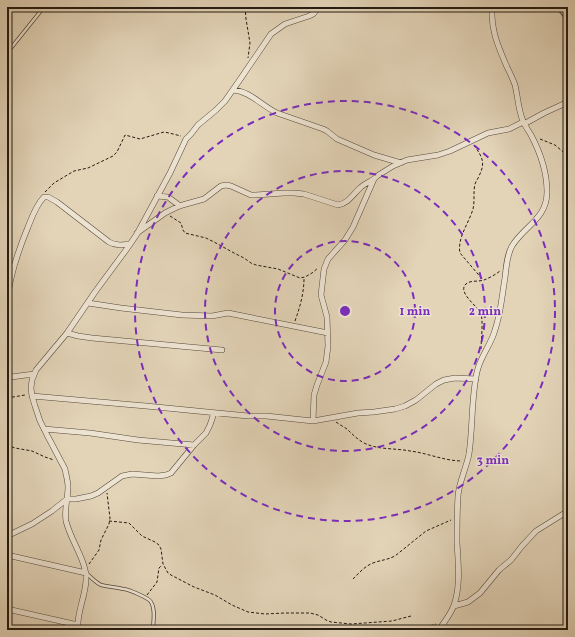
<svg xmlns="http://www.w3.org/2000/svg" width="575" height="637" viewBox="0 0 575 637" font-family="Vollkorn,serif">
  <style>
    .lines { fill: none; stroke-linecap: round; stroke-linejoin: round }
    .service-casing { stroke: #53483c; stroke-width: 4 }
    .minor-casing { stroke: #53483c; stroke-width: 6 }
    .tertiary-casing { stroke: #53483c; stroke-width: 8 }
    .path { stroke: #231a12; stroke-width: 1; stroke-dasharray: 3 2; stroke-linecap: butt }
    .service { stroke: #ede3d1; stroke-width: 2.5 }
    .minor { stroke: #ede3d1; stroke-width: 5 }
    .tertiary { stroke: #ede3d1; stroke-width: 6 }
    .ring { fill: none; stroke: #7b2cbf; stroke-width: 2; stroke-dasharray: 7 5 }
    .centre { fill: #7b2cbf; stroke: #ede3d1; stroke-width: 2 }
    .ring-label { font-size: 12px; text-anchor: middle; font-weight: bold; fill: #7b2cbf; stroke: #ede3d1; stroke-width: 3; stroke-linejoin: round; paint-order: stroke }
  </style>
  <rect width="100%" height="100%" fill="#e3d4b8"/>
  <filter id="stains"><feTurbulence type="fractalNoise" baseFrequency=".005" numOctaves="4"/><feColorMatrix values="0 0 0 0 .2 0 0 0 0 .09 0 0 0 0 .02 0 0 0 .5 -.17"/></filter>
  <radialGradient id="worn" r=".72"><stop offset=".6" stop-color="#630" stop-opacity="0"/><stop offset="1" stop-color="#630" stop-opacity=".3"/></radialGradient>
  <g class="lines">
    <g class="service-casing">
      <path id="service" d="M7 53 44 7
        M86 573C91 577 95 582 101 585 109 587 116 587 123 589 128 589 149 598 151 602 156 610 153 621 153 630"/>
    </g>
    <g class="minor-casing">
      <path id="minor" d="M233 90C250 91 262 106 277 113L323 129 327 131 337 139 374 155 401 163
        M524 124 544 113 568 102
        M157 196 168 197 180 206
        M137 233 165 213 179 206 204 199 221 186 226 185 231 186 251 195H256L284 193H294L304 194 338 205C349 203 353 194 360 188 364 184 369 182 374 179
        M7 301C10 275 18 251 28 227 32 217 36 205 44 197H48L57 202 109 242C116 246 122 245 130 244
        M88 303 121 308 182 315 212 316 228 313 328 333
        M67 333 78 336 92 338 222 350
        M7 376 11 377 34 374
        M32 396 146 406 248 416H266L313 421 358 413 374 412 395 409 405 406 416 400 436 384 444 380 455 378 476 379
        M313 421 314 395 317 385 326 362 328 346 327 317 321 295 324 269 328 259 345 240 353 227 374 179 377 176 393 166 407 160 438 155 450 151 488 133 509 129 523 122
        M44 429 90 433 138 440 194 445
        M7 536 32 524 52 511 67 499H76L91 496 98 493 122 476 132 474 158 476 166 475 171 473 194 445 206 433 210 425 214 413
        M7 555 86 573
        M454 606 468 602 480 593 499 570 511 560 522 546 536 531 568 511
        M7 609 78 625
        M78 630C76 613 86 596 86 579 87 562 70 539 66 521 64 510 68 498 68 487 68 481 66 475 65 469L47 435 40 421 35 406 32 396 31 388 32 380 36 370 67 333 95 292 126 250 137 234 170 173 186 139 191 134 198 125 216 110 225 101 239 81 271 34 285 24 309 16 313 14 319 7
        M439 630C444 622 451 614 454 605 461 585 458 562 457 542 457 527 457 511 458 496 459 482 466 469 469 454 473 427 471 399 477 372 480 357 491 345 495 330 501 313 502 295 505 278 506 267 507 255 512 246 524 226 547 219 547 192 547 172 540 152 531 135 528 130 525 126 523 121 518 109 518 97 515 85 513 79 510 73 507 67 498 46 491 31 492 7"/>
    </g>
    <g class="tertiary-casing">
      <path id="tertiary" d="M560 7 568 17"/>
    </g>
    <path class="path" d="M245 7 246 19 250 43 248 58
      M540 139 555 145 568 156
      M474 145C482 157 486 162 479 176 478 179 476 181 475 184 473 192 475 201 473 209 469 223 457 238 460 253L483 280
      M45 192 54 183 74 171 88 168 113 156 117 152 125 135 140 139 164 132 169 133 181 136
      M170 216 181 223 183 230 185 233 206 238 214 242 234 253 244 258 251 263 256 265 278 269 300 278 305 277 312 273 318 268
      M295 321C300 307 304 293 304 278
      M481 349C481 340 484 318 480 312 477 306 457 292 466 284 470 280 478 282 484 280 489 278 495 275 500 271
      M7 398 25 395
      M336 422C340 425 344 427 347 429 352 434 357 439 364 443 378 450 395 448 410 451 427 453 445 461 462 461
      M7 445 15 448 32 451 45 457 54 460
      M109 521 129 523 142 536 155 542 159 545 161 549 163 564 168 573 171 575 194 587 215 595 232 605 248 612 265 614 285 613H310L318 615 326 620 331 622 351 624 392 621 411 616
      M89 564 99 550 101 540 109 524 110 518 109 510 107 493
      M353 579C359 573 365 566 373 563 381 560 387 560 395 556L426 531 451 520
      M147 595 157 582 159 568 162 565
      M416 630 436 624"/>
    <use href="#service" class="service"/>
    <use href="#minor" class="minor"/>
    <use href="#tertiary" class="tertiary"/>
  </g>
  <g class="ring">
    <circle cx="345" cy="311" r="70"/>
    <circle cx="345" cy="311" r="140"/>
    <circle cx="345" cy="311" r="210"/>
  </g>
  <circle cx="345" cy="311" r="6" class="centre"/>
  <g class="ring-label">
    <text x="415" y="315">1 min</text>
    <text x="485" y="315">2 min</text>
    <text x="493" y="464">3 min</text>
  </g>
  <rect width="575" height="637" fill="none" stroke="#e3d4b8" stroke-width="24"/>
  <rect x="8" y="8" width="559" height="621" fill="none" stroke="#231a12" stroke-width="2"/>
  <rect x="12" y="12" width="551" height="613" fill="none" stroke="#231a12"/>
  <rect width="100%" height="100%" filter="url(#stains)"/>
  <rect width="100%" height="100%" fill="url(#worn)"/>
</svg>
